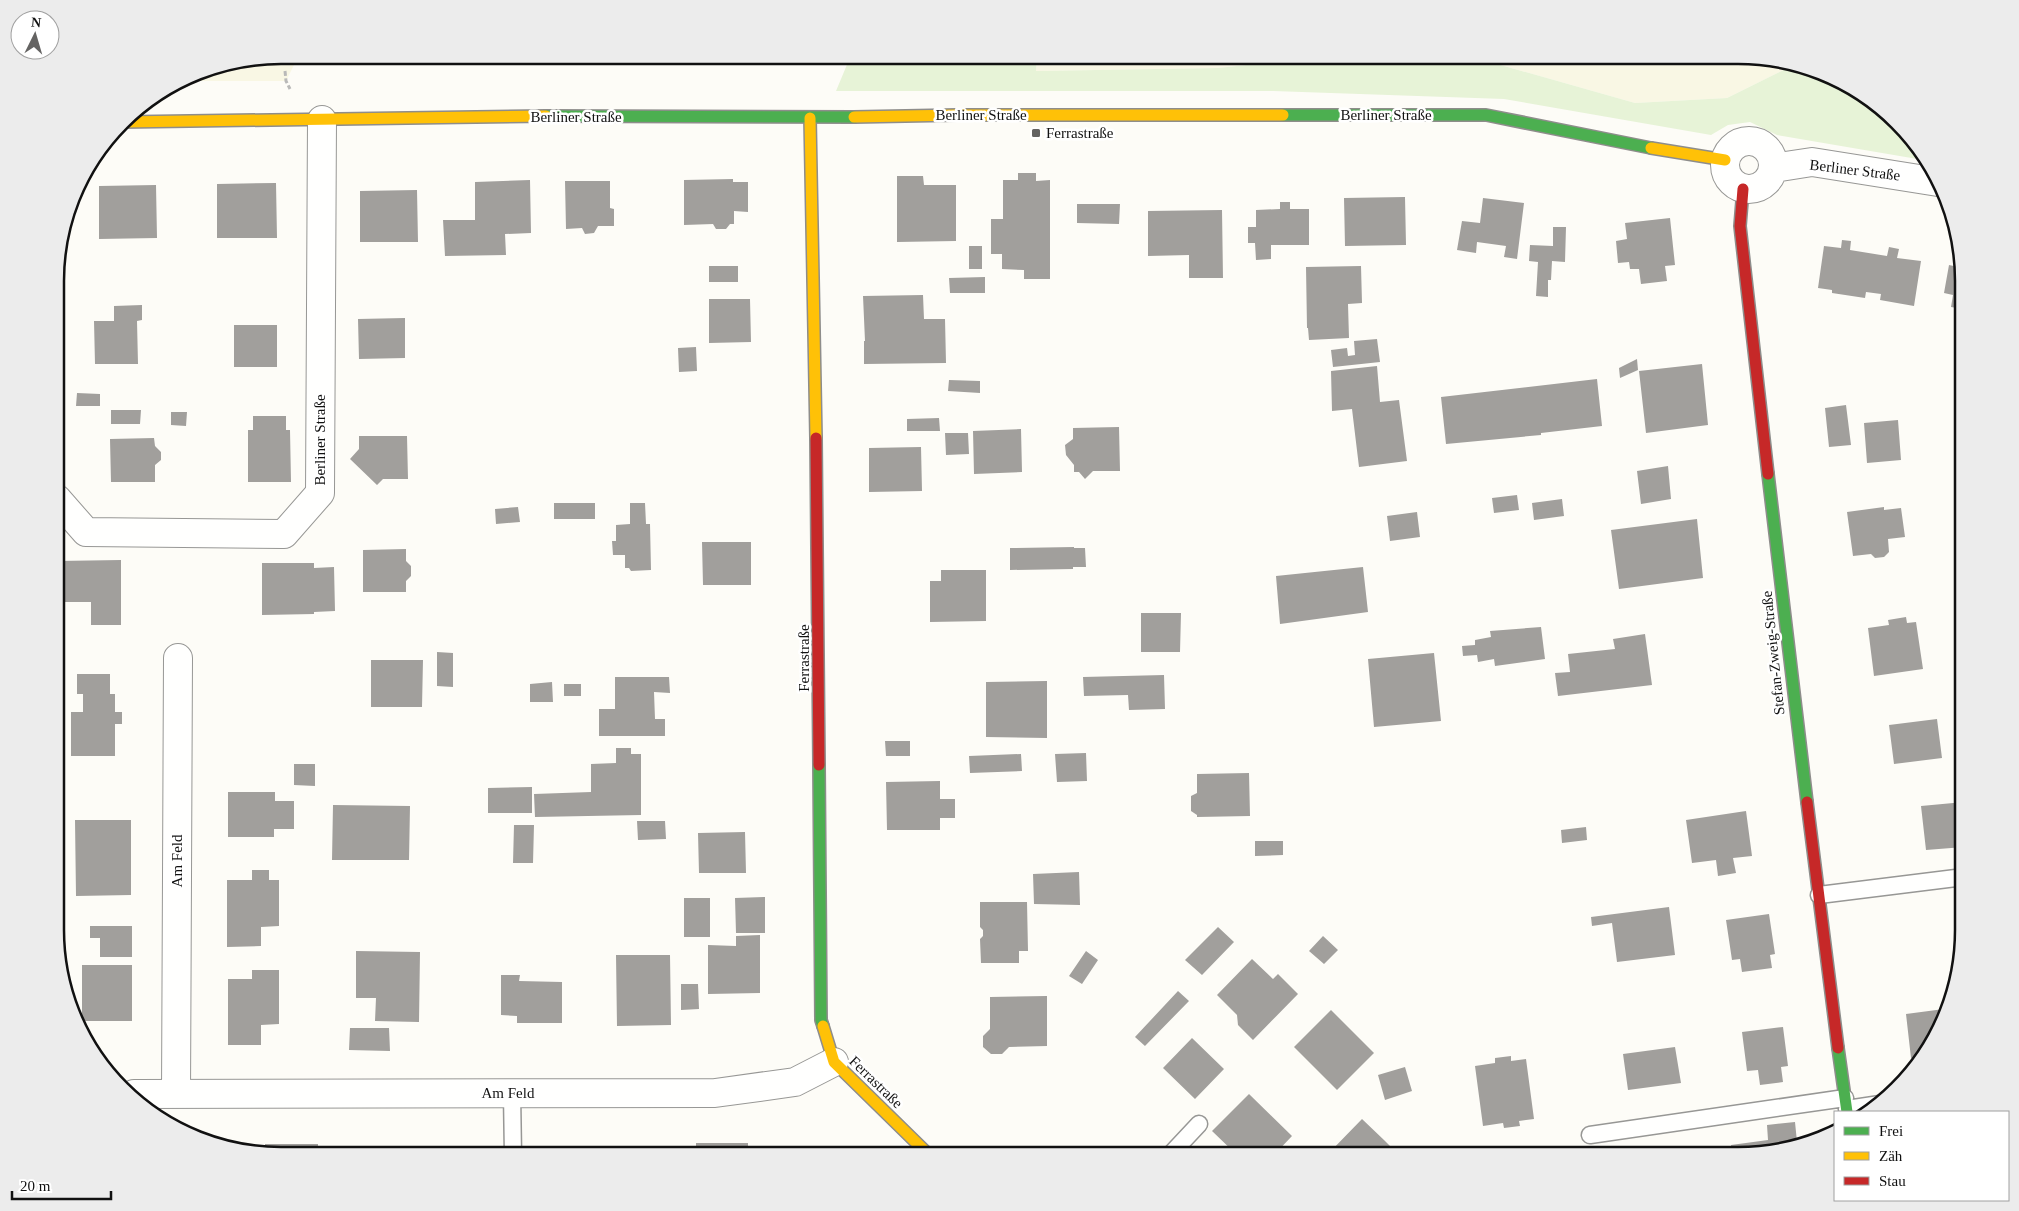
<svg xmlns="http://www.w3.org/2000/svg" width="2019" height="1211" viewBox="0 0 2019 1211" font-family="'Times New Roman',serif">
  <style>
    .farmland { fill: #f9f7e4 }
    .green { fill: #e7f3d7 }
    .building { fill: #a19f9c }
    .lines { fill: none; stroke-linecap: round; stroke-linejoin: round }
    .lane-casing { stroke: #979795; stroke-width: 19 }
    .street-casing { stroke: #979795; stroke-width: 30 }
    .fast-casing { stroke: #8e8d8b; stroke-width: 14 }
    .slow-casing { stroke: #8e8d8b; stroke-width: 14 }
    .jam-casing { stroke: #8e8d8b; stroke-width: 14 }
    .path { stroke: #b9b9b8; stroke-width: 3; stroke-dasharray: 5 2.5; stroke-linecap: butt }
    .lane { stroke: #fffffe; stroke-width: 16 }
    .street { stroke: #fffffe; stroke-width: 28 }
    .fast { stroke: #4caf50; stroke-width: 11 }
    .slow { stroke: #ffc107; stroke-width: 11 }
    .jam { stroke: #c62828; stroke-width: 11 }
    .poi-dot { fill: #646362; stroke: #fff; stroke-width: 2 }
    .labels { text-anchor: middle; dominant-baseline: central; stroke-width: 5; stroke-linejoin: round; paint-order: stroke }
    .street-label { font-size: 15px; fill: #111; stroke: #fff }
    .poi-label { font-size: 15px; fill: #111; stroke: #fff; text-anchor: start }
    .rim { fill: none; stroke: #111; stroke-width: 2.5 }
  </style>
  <rect width="100%" height="100%" fill="#fdfcf7"/>
  <path class="farmland" d="M280 55H299L286 81H180L194 72Z
    M1037 55H1739L1798 63 1727 98 1635 103 1483 60 1333 56 1218 68 1036 71Z"/>
  <path class="green" d="M851 55H1037L1036 71 1218 68 1333 56 1483 60 1635 103 1727 98 1798 63 1852 85 1898 121 1929 161 1777 135 1750 122 1728 125 1711 135 1504 99 1273 91H836Z"/>
  <path class="building" d="M1018 173H1036V181L1050 180V279H1024V270L1002 269V254H991V219H1003V180H1018Z
    M897 176H923L924 185H956V241L897 242Z
    M733 179V182H748V212L734 211V224H730L726 229H716L713 224 684 225V180Z
    M530 180 531 233 505 234 506 255 445 256 443 220H475V182Z
    M565 181H610V208L614 209V226H598L594 233 585 234 582 228 566 229Z
    M276 183 277 238H217V184Z
    M156 185 157 238 99 239V186Z
    M417 190 418 242H360V191Z
    M1405 197 1406 245 1345 246 1344 198Z
    M1483 198 1524 203 1517 259 1504 257 1506 246 1477 242 1476 253 1457 250 1462 221 1480 223Z
    M1280 202H1290V209H1309V245H1271V259L1256 260 1255 243H1248V227H1256V210L1280 209Z
    M1077 204H1120L1119 224 1077 223Z
    M1222 210 1223 278H1189V255L1148 256V211Z
    M1670 218 1675 265 1665 266 1667 281 1641 284 1639 269H1630L1629 262 1618 263 1616 241 1627 239 1625 223Z
    M1553 227H1566L1565 262 1552 261 1551 280H1548V297L1536 296 1538 262 1529 261 1530 245 1553 246Z
    M1842 240 1851 241 1850 250 1887 256 1889 247 1899 249 1897 258 1921 261 1914 306 1880 300 1881 294 1866 292 1865 298 1832 293V290L1818 288 1824 246 1841 248Z
    M969 246H982V269H969Z
    M1949 265 1963 268V315L1956 313 1957 308 1951 307 1953 295 1944 293Z
    M709 266H738V282H709Z
    M1361 266 1362 303 1348 304 1349 338 1309 340 1308 328H1307L1306 267Z
    M985 277V293H950L949 278Z
    M923 295 924 319H945L946 363 864 364V341H865L863 296Z
    M709 299H750L751 342 709 343Z
    M142 305V320L137 321 138 364H95L94 321H114V306Z
    M405 318V358L359 359 358 319Z
    M234 325H277V367H234Z
    M1377 339 1380 362 1333 367 1331 350 1347 348 1348 356 1355 355 1354 341Z
    M696 347 697 371 679 372 678 348Z
    M1637 359 1638 370 1620 378 1619 368Z
    M1702 364 1708 425 1646 433 1639 371Z
    M1377 366 1380 402 1399 400 1407 461 1359 467 1352 409 1332 411 1331 371Z
    M1597 379 1602 426 1541 433V435L1446 444 1441 397Z
    M949 380 980 381V393L948 391Z
    M77 393 100 394V406H76Z
    M1846 405 1851 445 1829 447 1825 408Z
    M111 410H141L140 424H111Z
    M171 412H187L186 426 171 425Z
    M253 416H286V430H290L291 482H248V430H253Z
    M939 418 940 431H907V419Z
    M1898 420 1901 460 1867 463 1864 423Z
    M1119 427 1120 471H1093L1085 479 1079 472H1074V465L1066 455 1065 445 1073 439V428Z
    M1021 429 1022 472 974 474 973 431Z
    M945 433H968L969 454 946 455Z
    M359 436H407L408 479H383L377 485 350 459 359 449Z
    M154 438 155 446 161 452V460L155 465V482H111L110 439Z
    M921 447 922 491 869 492V448Z
    M1668 466 1671 499 1641 504 1637 471Z
    M1517 495 1519 510 1494 513 1492 498Z
    M1562 499 1564 516 1534 520 1532 503Z
    M554 503H595V519H554Z
    M630 503H645L646 524H650L651 570 631 571 629 568H625V555H613L612 541H616V525L630 524Z
    M518 507 520 522 496 524 495 509Z
    M1884 507V510L1901 508 1905 537 1888 539 1889 552 1884 557 1875 558 1871 554 1853 556 1847 512Z
    M1417 512 1420 537 1390 541 1387 516Z
    M1697 519 1703 578 1619 589 1611 530Z
    M702 542H751V585H703Z
    M1074 547V548H1085L1086 567H1073V569L1010 570V548Z
    M406 549V561L411 566V576L406 581V592H363V550Z
    M121 560V625H91V602H57V561Z
    M262 563H314V568L334 567 335 611 314 612V614L262 615Z
    M1363 567 1368 612 1280 624 1276 576Z
    M941 570H986V621L930 622V581H941Z
    M1141 613H1181L1180 652H1141Z
    M1964 615V628H1960L1958 616Z
    M1906 617 1907 623 1916 622 1923 669 1874 676 1868 628 1889 625 1888 620Z
    M1541 627 1545 659 1495 666 1494 659 1478 662 1477 655 1463 656 1462 646 1475 645V640L1491 637 1490 631Z
    M1645 634 1652 685 1558 696 1555 673 1570 672 1568 654 1615 649 1613 639Z
    M437 652 453 653V687L437 686Z
    M1434 653 1441 721 1374 727 1368 659Z
    M371 660H423L422 707H371Z
    M77 674H110V694H115V712H122V724H115V756H71V712H83V694H77Z
    M1164 675 1165 709 1129 710 1128 695 1084 696 1083 677Z
    M615 677H669L670 693 654 692 655 719H665V736H599V709H615Z
    M1047 681V738L986 737V682Z
    M552 682 553 702H530V684Z
    M564 684H581V696H564Z
    M1937 719 1942 758 1894 764 1889 725Z
    M885 741H910V756H886Z
    M616 748H631V754H641V815L535 817 534 794 591 792V764L616 763Z
    M1086 753 1087 781 1057 782 1055 754Z
    M1021 754 1022 771 970 773 969 756Z
    M294 764H315V786L294 785Z
    M1249 773 1250 816 1197 817V815L1191 811V796L1197 793V774Z
    M940 781V799H955V818H940V830H887L886 782Z
    M532 787V813H488V788Z
    M228 792H275V801H294V829H274V837H228Z
    M1964 802V847L1926 850 1921 806Z
    M333 805 410 806 409 860H332Z
    M1746 811 1752 856 1733 858 1736 873 1718 876 1716 860 1692 863 1686 820Z
    M75 820H131V895L76 896Z
    M637 821H665L666 839 638 840Z
    M514 825H534L533 863H513Z
    M1586 827 1587 840 1562 843 1561 830Z
    M745 832 746 873H699L698 833Z
    M1255 841H1283V855L1255 856Z
    M252 870H269V880H279V926L261 927V946L227 947V880H252Z
    M1079 872 1080 905 1034 904 1033 874Z
    M765 897V933H736L735 898Z
    M684 898H710V937H684Z
    M980 902H1027L1028 951H1019V963H981L980 939 983 936V930L980 927Z
    M1669 907 1675 955 1617 962 1612 923 1592 926 1591 917Z
    M1769 914 1775 954 1770 955 1772 968 1742 972 1740 959 1732 960 1726 920Z
    M90 926H132V957H100V938H90Z
    M1218 927 1234 942 1202 975 1185 960Z
    M760 935V993L708 994V945L736 946V936Z
    M1323 936 1338 950 1324 964 1309 951Z
    M356 951 420 952 419 1022 375 1021 376 998H356Z
    M1086 951 1098 960 1082 984 1069 976Z
    M616 955H670L671 1025 617 1026Z
    M1252 959 1273 979 1278 974 1298 994 1253 1040 1238 1025 1237 1015 1217 995Z
    M82 965H132V1021H82Z
    M252 970H279V1024L261 1025V1045H228V979H252Z
    M501 975H520L519 981 562 982V1023H517V1016L501 1015Z
    M681 984H698L699 1009 681 1010Z
    M1178 991 1189 1001 1145 1046 1135 1037Z
    M1047 996V1046L1009 1047 1002 1054H991L983 1047V1036L990 1029V997Z
    M1944 1009 1934 1044 1924 1056 1911 1058 1906 1014Z
    M1331 1010 1374 1053 1337 1090 1294 1047Z
    M1783 1027 1788 1066 1781 1067 1783 1082 1760 1085 1758 1070 1747 1071 1742 1032Z
    M350 1028H389L390 1051 349 1050Z
    M1192 1038 1224 1069 1195 1099 1163 1068Z
    M1675 1047 1681 1083 1628 1090 1623 1054Z
    M1511 1056V1061L1526 1059 1534 1119 1519 1121 1520 1126 1504 1128 1503 1123 1483 1126 1475 1066 1495 1063V1058Z
    M1405 1067 1412 1091 1385 1100 1378 1075Z
    M1249 1094 1292 1136 1273 1156H1238L1212 1131Z
    M1362 1119 1384 1140 1400 1156H1326Z
    M1795 1122 1797 1142 1753 1156H1732L1731 1145 1768 1140 1767 1125Z
    M696 1143H748V1156H696Z
    M265 1144H318V1156H280L265 1154Z
    M213 1145H229V1149L222 1148Z
    M531 1147H604V1156H531Z
    M626 1147 653 1148V1156H626Z
    M839 1147 847 1156H830Z"/>
  <g class="lines">
    <g class="lane-casing">
      <path id="lane" d="M1819 895 1964 877
        M512 1093 513 1156
        M1847 1109 1880 1104
        M1590 1135 1845 1098
        M1169 1156 1199 1124"/>
    </g>
    <g class="street-casing">
      <path id="street" d="M1725 165a24 24 0 1 1 48 0a24 24 0 1 1-48 0Z
        M1773 168 1812 162 1938 182
        M57 499 86 532 284 534 320 493 322 120
        M134 1094 715 1093 795 1082 834 1062
        M176 1094 178 658"/>
    </g>
    <g class="fast-casing">
      <path id="fast" d="M1283 115H1486L1651 148
        M546 116 854 117
        M1768 474 1807 802
        M819 765 821 1020 823 1026
        M1838 1048 1847 1112"/>
    </g>
    <g class="slow-casing">
      <path id="slow" d="M854 117 957 115H1283
        M810 118 816 438
        M123 122 546 116
        M1651 148 1725 160
        M823 1026 834 1062 930 1156"/>
    </g>
    <g class="jam-casing">
      <path id="jam" d="M1743 189 1740 226 1768 474
        M816 438 819 765
        M1807 802 1838 1048"/>
    </g>
    <path class="path" d="M285 71 286 81 290 89"/>
    <use href="#lane" class="lane"/>
    <use href="#street" class="street"/>
    <use href="#fast" class="fast"/>
    <use href="#slow" class="slow"/>
    <use href="#jam" class="jam"/>
  </g>
  <rect class="poi-dot" x="1031" y="128" width="10" height="10" rx="2.5"/>
  <g class="labels">
    <g class="street-label">
      <text x="981" y="115">Berliner Straße</text>
      <text x="1386" y="115">Berliner Straße</text>
      <text x="576" y="117">Berliner Straße</text>
      <text transform="translate(1855 170) rotate(7)">Berliner Straße</text>
      <text transform="translate(320 440) rotate(-90)">Berliner Straße</text>
      <text transform="translate(1773 653) rotate(-96)">Stefan-Zweig-Straße</text>
      <text transform="translate(804 658) rotate(-90)">Ferrastraße</text>
      <text transform="translate(177 861) rotate(-90)">Am Feld</text>
      <text transform="translate(876 1082) rotate(44)">Ferrastraße</text>
      <text x="508" y="1093">Am Feld</text>
    </g>
    <g class="poi-label">
      <text x="1046" y="133">Ferrastraße</text>
    </g>
  </g>
  <path d="M0 0H2019V1211H0ZM281 64H1738A217 217 0 0 1 1955 281V930A217 217 0 0 1 1738 1147H281A217 217 0 0 1 64 930V281A217 217 0 0 1 281 64Z" fill="#ececec" fill-rule="evenodd"/>
  <path class="rim" d="M281 64H1738A217 217 0 0 1 1955 281V930A217 217 0 0 1 1738 1147H281A217 217 0 0 1 64 930V281A217 217 0 0 1 281 64Z"/>
  <rect x="1834" y="1111" width="175" height="90" fill="#ffffff" stroke="#a0a0a0"/>
  <rect x="1844" y="1127" width="25" height="8" fill="#4caf50" stroke="#a0a0a0"/>
  <text x="1879" y="1136" font-size="15" fill="#111111">Frei</text>
  <rect x="1844" y="1152" width="25" height="8" fill="#ffc107" stroke="#a0a0a0"/>
  <text x="1879" y="1161" font-size="15" fill="#111111">Zäh</text>
  <rect x="1844" y="1177" width="25" height="8" fill="#c62828" stroke="#a0a0a0"/>
  <text x="1879" y="1186" font-size="15" fill="#111111">Stau</text>
  <g transform="translate(35 35) rotate(5)"><circle r="24" fill="#ffffff" stroke="#a0a0a0"/>
  <path d="M0-4L9 19L0 12L-9 19Z" fill="#646362"/>
  <text y="-8" font-size="14" font-weight="bold" text-anchor="middle" fill="#111111">N</text>
  </g>
  <path d="M12 1191v8h99v-8" fill="none" stroke="#111111" stroke-width="2.5"/>
  <text x="20" y="1191" font-size="15" fill="#111111" stroke="#ffffff" stroke-width="4" paint-order="stroke">20 m</text>
</svg>
